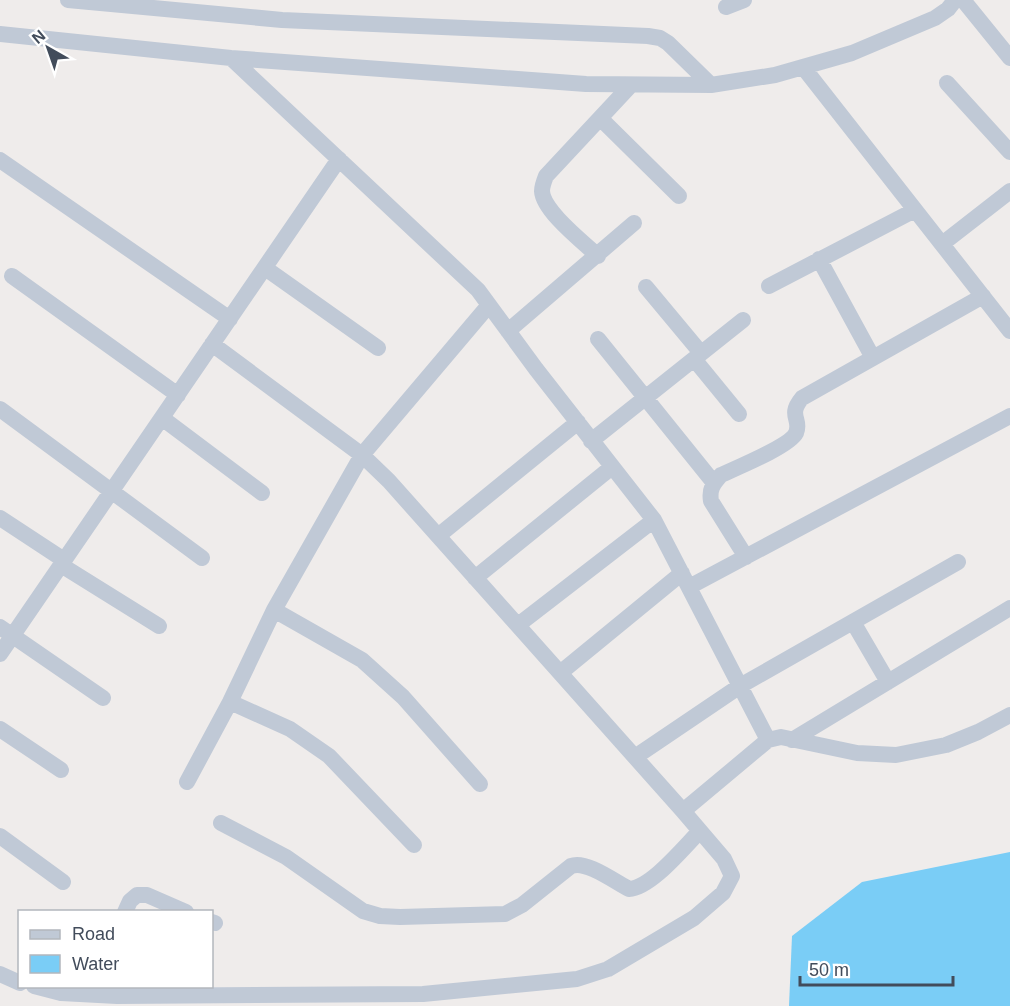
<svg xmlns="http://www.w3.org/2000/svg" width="1010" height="1006" viewBox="0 0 1010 1006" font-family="Arial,sans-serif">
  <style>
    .water { fill: #7acdf6 }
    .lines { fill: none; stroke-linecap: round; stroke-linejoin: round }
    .street { stroke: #c0c9d6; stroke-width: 16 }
  </style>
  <rect width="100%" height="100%" fill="#efeceb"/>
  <path class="water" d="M1010 852V1006H789L792 936 862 882Z"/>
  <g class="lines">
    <path class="street" d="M68 0 282 20 648 36 660 38 668 43 711 85
      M963 0 1010 58
      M726 7 744 0
      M0 34 231 58 586 84 711 85 775 75 852 53 935 18 948 9 955 0
      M231 58 478 290 536 369 654 520 768 740
      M803 67 1010 331
      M947 83 1010 152
      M600 118 679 196
      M0 160 230 319
      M942 244 1010 191
      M598 256C583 242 543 211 542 191 542 186 544 181 546 176L630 86
      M819 259 873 358
      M265 268 378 348
      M12 276 178 395
      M769 286 915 210
      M646 287 701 353
      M508 331 634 223
      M598 339 714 483
      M694 359 739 414
      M0 409 202 558
      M162 418 262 493
      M591 441 743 320
      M0 518 64 560
      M438 536 578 422
      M746 557 711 501C709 489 713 484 721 475 736 468 790 446 796 433 802 419 787 416 802 398L983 296
      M61 565 159 626
      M475 578 612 467
      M689 587 1010 416
      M274 610 362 660 403 697 480 784
      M853 622 888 682
      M518 625 654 520
      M0 627 103 698
      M0 654 339 159
      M560 673 682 573
      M230 702 290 729 329 756 414 845
      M0 729 61 770
      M792 740 1010 608
      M635 757 740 686 958 562
      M187 782 230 702 274 610 362 455 489 305
      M683 811 768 740 781 737 857 753 896 755 946 745 978 732 1010 715
      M221 823 286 857 363 911 380 916 400 917 505 914 522 905 571 866C586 860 614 881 629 889 651 888 684 847 700 831
      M0 836 63 882
      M125 912 130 901 137 895H147L186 912
      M212 922 215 923
      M0 974 20 983
      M34 986 61 993 117 996 423 994 577 979 608 969 694 918 723 893 732 876 724 859 683 811 389 481 362 455 212 344"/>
  </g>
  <rect x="18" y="910" width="195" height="78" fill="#ffffff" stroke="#b3b7bd" stroke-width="1.5"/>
  <rect x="30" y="930" width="30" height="9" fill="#c0c9d6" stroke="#b3b7bd" stroke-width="1.5"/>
  <text x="72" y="940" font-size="18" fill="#424c5b">Road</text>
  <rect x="30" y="955" width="30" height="18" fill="#7acdf6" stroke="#b3b7bd" stroke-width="1.5"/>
  <text x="72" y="970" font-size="18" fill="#424c5b">Water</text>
  <g transform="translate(48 48) rotate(320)" stroke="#ffffff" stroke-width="4.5" paint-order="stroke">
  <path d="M0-4.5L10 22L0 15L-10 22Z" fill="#424c5b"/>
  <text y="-9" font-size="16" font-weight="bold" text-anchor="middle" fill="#424c5b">N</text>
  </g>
  <path d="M800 976v9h153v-9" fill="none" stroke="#424c5b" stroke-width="3"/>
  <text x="809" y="976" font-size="18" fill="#424c5b" stroke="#ffffff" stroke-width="4.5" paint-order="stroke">50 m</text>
</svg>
